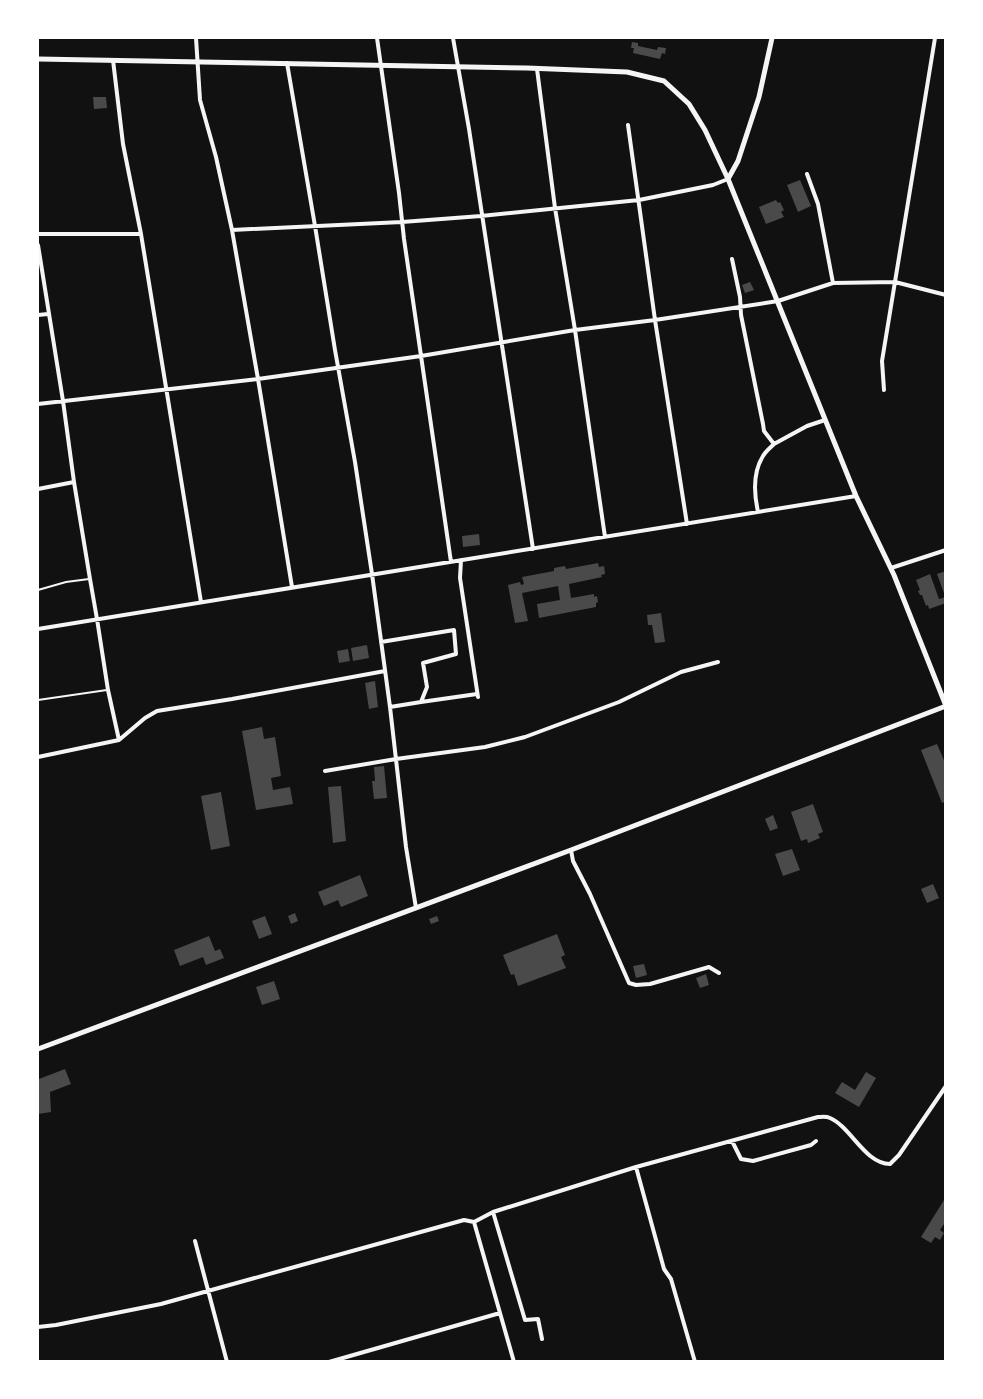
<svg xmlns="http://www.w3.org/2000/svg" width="983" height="1399" viewBox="0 0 983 1399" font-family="Helvetica,sans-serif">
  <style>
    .building { fill: #4a4a4a }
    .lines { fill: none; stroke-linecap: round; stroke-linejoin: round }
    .service { stroke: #f5f5f5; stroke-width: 2 }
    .minor { stroke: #f5f5f5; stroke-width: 4 }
    .tertiary { stroke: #f5f5f5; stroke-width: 5 }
  </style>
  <rect width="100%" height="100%" fill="#111"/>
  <path class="building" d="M632 42 638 43V46L657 50 658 47 666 48 665 54 662 53 660 59 633 53 634 48H631Z
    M93 97H106L107 108 94 109Z
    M800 180 811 206 798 212 787 185Z
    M776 200 778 203 780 202 784 210 781 212 784 217 766 224 759 207Z
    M750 282 754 290 745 293 742 285Z
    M479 534 480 545 463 547 462 536Z
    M598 563 599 567 604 566 605 574 601 575 602 577 569 584 571 598 594 594V597L597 596 598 602 596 603V607L539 618 537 604 560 600 558 586 522 593 528 621 515 623 508 585 520 582 521 585 524 584 522 577 554 571V568L565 566 566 569Z
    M946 571V596H945L937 574Z
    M930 574 939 599 946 597V603L929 609 928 605 926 606 922 595H920L918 591 920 590 916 580Z
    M661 613 665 642 655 643 652 625H648L647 615Z
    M367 645 369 658 353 661 351 648Z
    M348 649 350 661 339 663 337 651Z
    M375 681 378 707 369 709 365 683Z
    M262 727 264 739 275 737 281 776 271 778 273 790 290 787 293 804 256 810 242 731Z
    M937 744 946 765V801L942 803 921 750Z
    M384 766 387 798 374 799 372 781H375L374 767Z
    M341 786 346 841 333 843 328 787Z
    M221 792 230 846 211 850 201 796Z
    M813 804 823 832 818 834 820 838 808 843 807 839 801 841 791 812Z
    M773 815 778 828 770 831 765 819Z
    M792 849 800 870 783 876 775 854Z
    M360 875 368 896 341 907 338 900 324 906 318 892Z
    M933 884 939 898 927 903 921 889Z
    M295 913 298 921 291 924 288 916Z
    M265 916 272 934 259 939 252 921Z
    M437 916 439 921 431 924 429 919Z
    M557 934 565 955 561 957 566 968 518 986 514 974 511 975 503 955Z
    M209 936 215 951 220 949 224 958 206 965 203 957 180 966 174 950Z
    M644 964 647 975 636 978 633 966Z
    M706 974 709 985 700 988 696 978Z
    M274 981 280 999 262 1005 256 987Z
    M65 1069 71 1084 50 1092 51 1112 38 1114V1078L39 1079Z
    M866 1072 876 1078 859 1107 835 1093 842 1082 855 1090Z
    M944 1200 946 1201V1221L940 1230 944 1233 940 1240 935 1237 931 1243 921 1237Z"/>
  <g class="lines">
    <path class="service" d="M38 590 66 582 89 579
      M38 700 107 690"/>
    <path class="minor" d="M196 38 200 100 216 157 232 230 258 379 292 587
      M377 38 399 193 404 239 451 562
      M453 38 469 129 533 549
      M113 60 123 144 141 234 201 602
      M287 63 315 226 335 350 355 462 372 574 390 707 406 847 416 908
      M537 69 555 208 575 330 605 537
      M628 125 655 320 687 524
      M807 174 818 204 833 283
      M232 230 402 222 481 216 639 200 713 185 728 179
      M38 234H141
      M38 245 63 401 74 482 90 579 97 619 108 690 119 740
      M732 259 740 297 741 315 763 424 764 431 774 444C770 448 765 452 763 456 753 472 754 494 758 512
      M38 315 48 314
      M884 390 882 361 935 38
      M38 404 258 379 421 356 575 330 655 320 778 301 833 283 895 282 946 295
      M774 444 807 426 825 420
      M38 489 74 482
      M461 560 460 578 478 697
      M891 568 946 550
      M38 629 856 496
      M381 642 454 630 456 654 423 663 427 687 421 702 390 707
      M421 702 477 694
      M38 757 119 740 145 718 157 711 232 699 385 671
      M325 771 396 759 485 747 525 737 619 702 681 672 718 662
      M571 850 573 861 590 894 629 983 636 985 650 984 709 967 719 973
      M732 1141 741 1159 753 1161 811 1145 816 1141
      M636 1167 664 1269 671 1279 695 1362
      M493 1212 525 1320 538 1319 542 1339
      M474 1222 493 1212 636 1167 818 1117C821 1117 826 1116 830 1118 851 1127 865 1164 890 1164L899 1155 946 1086
      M474 1222 514 1362
      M195 1241 227 1362
      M38 1327 56 1325 161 1304 464 1220 474 1222
      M329 1362 500 1313"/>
    <path class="tertiary" d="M38 59 527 68 627 72 664 81 689 104 705 130 728 179 856 496 894 575 946 706
      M728 179 738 161 759 97 772 38
      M38 1049 571 850 946 706"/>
  </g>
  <rect width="983" height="1399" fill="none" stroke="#ffffff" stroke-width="78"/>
</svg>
